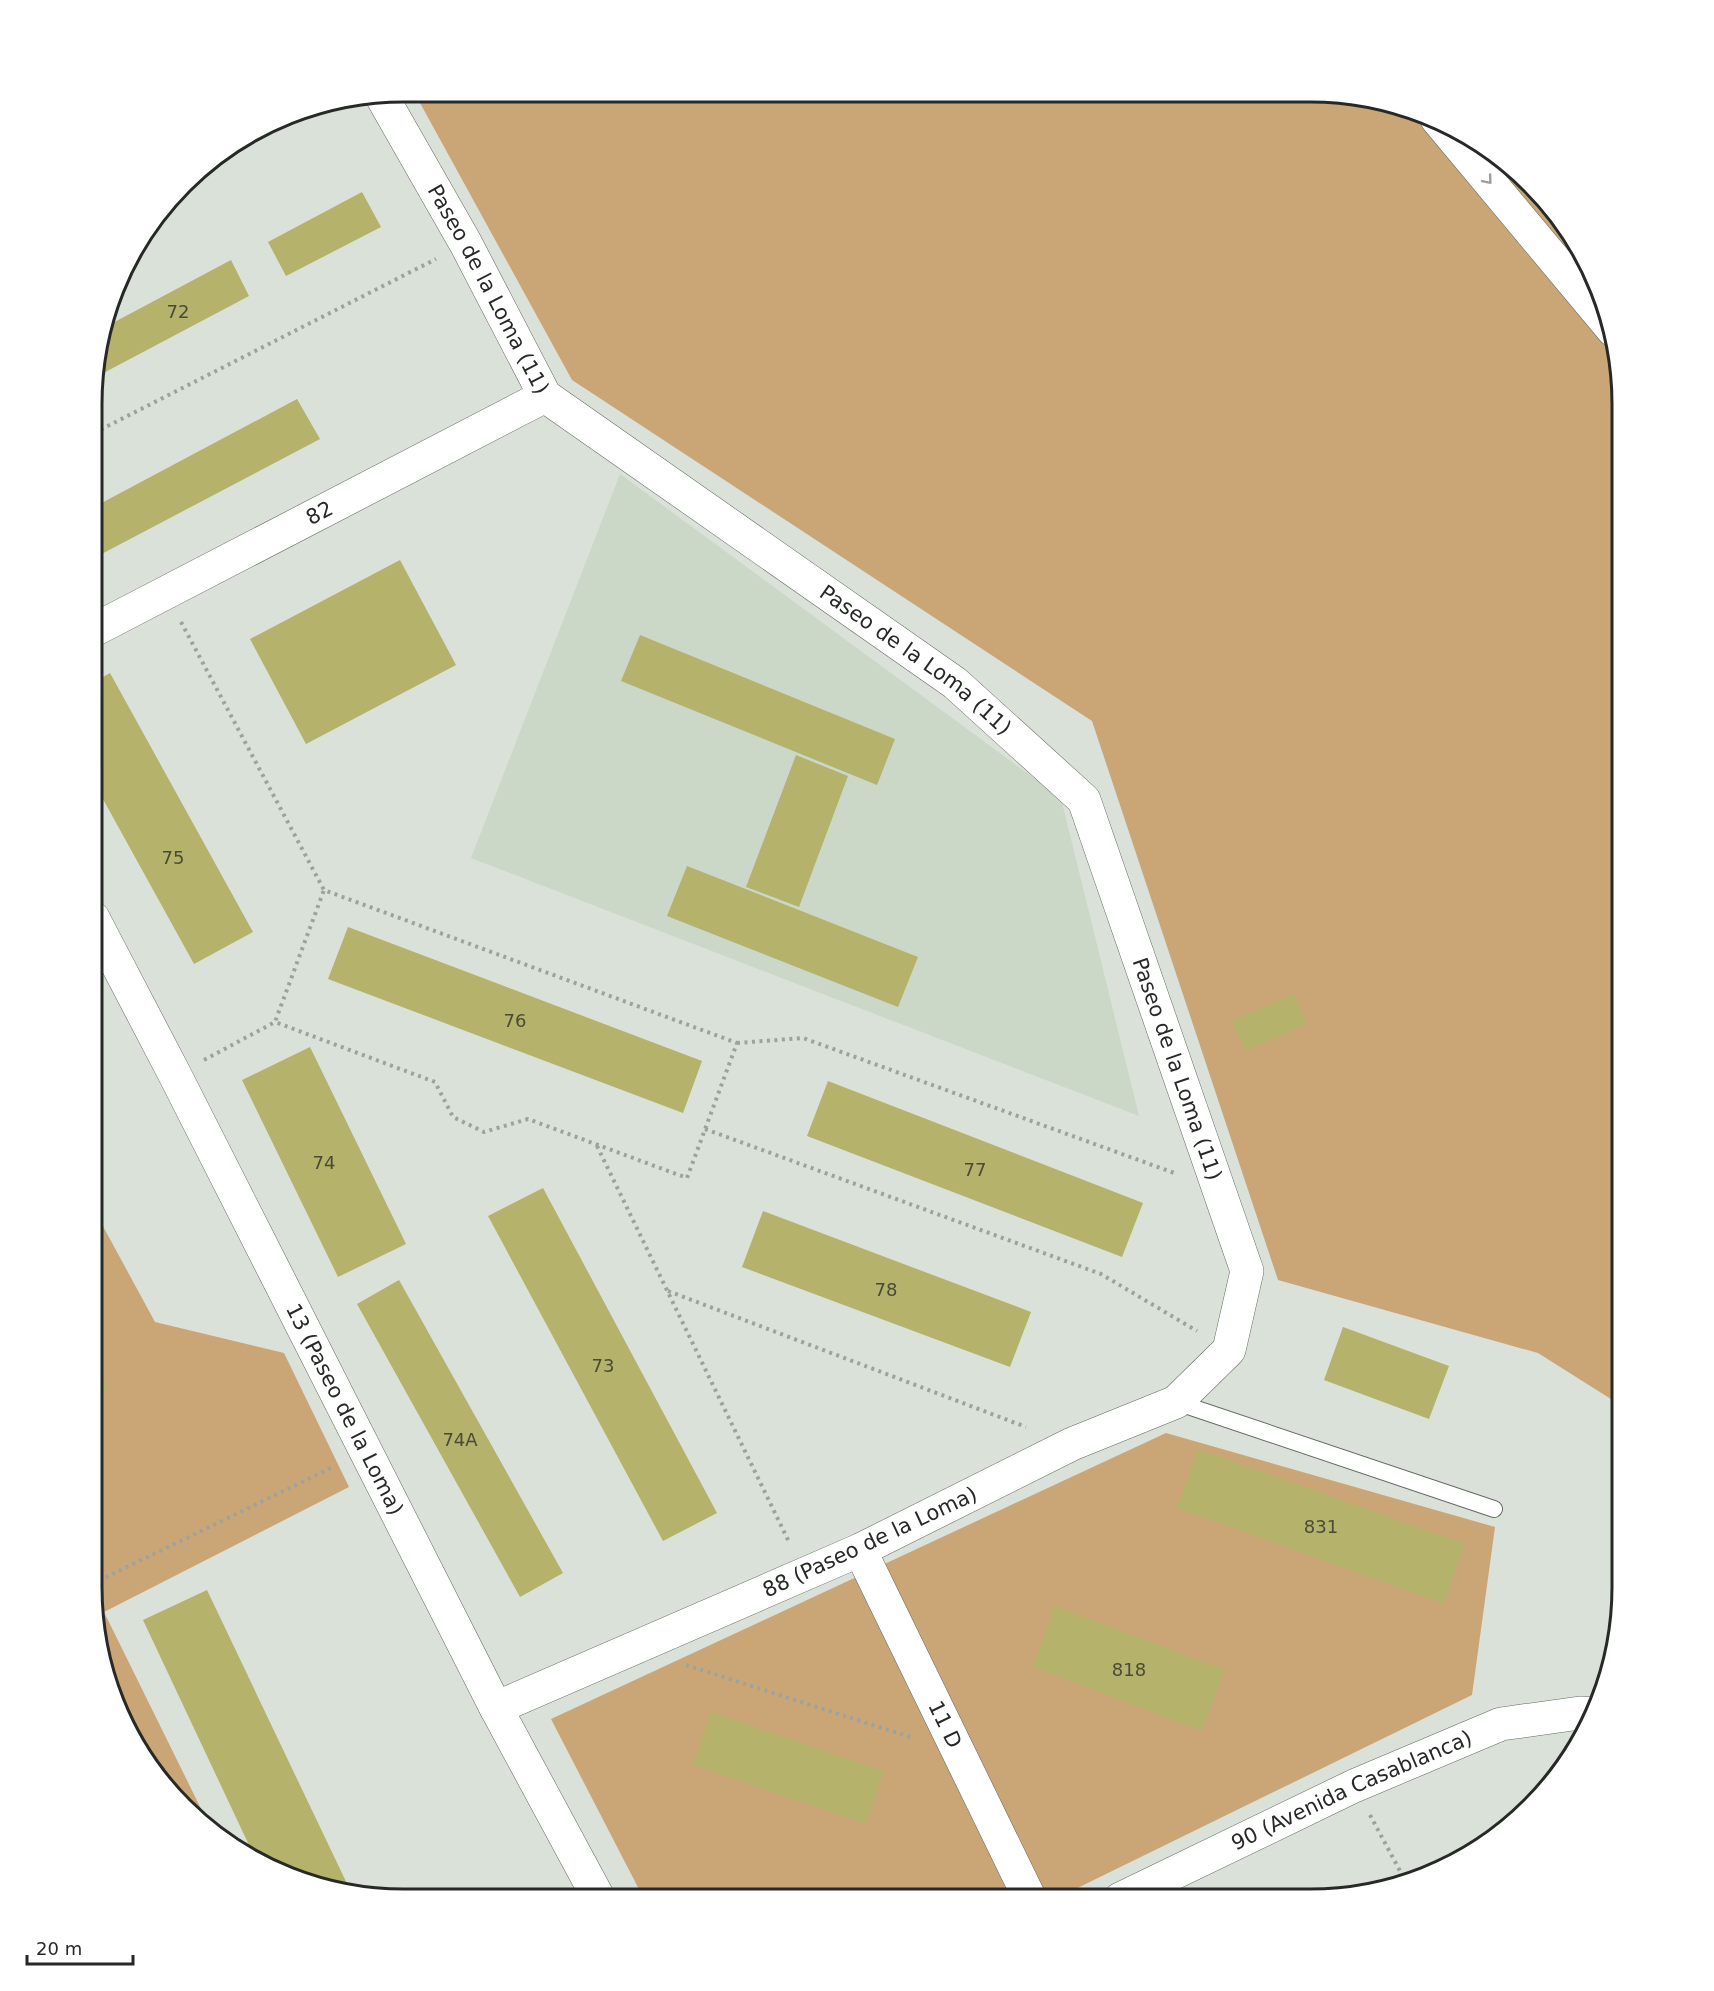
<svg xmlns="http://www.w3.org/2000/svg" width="1714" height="1991" viewBox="0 0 1714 1991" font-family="'DejaVu Sans',sans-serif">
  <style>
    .built { fill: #cbd8c8 }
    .green { fill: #caa677 }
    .building { fill: #b4b26b }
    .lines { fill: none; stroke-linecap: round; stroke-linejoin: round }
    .lane-casing { stroke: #636a62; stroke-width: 18 }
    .street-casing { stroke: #636a62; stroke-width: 34 }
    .highway-casing { stroke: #636a62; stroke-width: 34 }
    .path { stroke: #9da39c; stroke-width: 4; stroke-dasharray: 3 4.5; stroke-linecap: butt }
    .lane { stroke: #fff; stroke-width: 16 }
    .street { stroke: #fff; stroke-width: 33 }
    .highway { stroke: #fff; stroke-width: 33 }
    .oneway { stroke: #9d9f9d }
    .labels { text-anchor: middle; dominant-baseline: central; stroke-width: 4.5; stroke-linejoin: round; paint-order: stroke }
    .number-label { font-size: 18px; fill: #4a4b37 }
    .street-label { font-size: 21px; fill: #262926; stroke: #fff }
    .rim { fill: none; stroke: #262926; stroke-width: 3 }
  </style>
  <rect width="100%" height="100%" fill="#dae1d8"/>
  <path class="built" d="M620 474 1061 798 1139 1116 471 858Z"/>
  <path class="green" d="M414 92 1351 94 1429 115 1483 144 1531 183 1580 247 1612 323 1622 404V1406L1538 1353 1278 1280 1092 721 572 380Z
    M92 1206 155 1322 284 1353 349 1487 104 1612 212 1831 183 1808 134 1744 102 1668 92 1587Z
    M1166 1433 1495 1527 1472 1695 1055 1899H644L551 1719Z"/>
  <path class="building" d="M362 192 381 227 286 276 268 242Z
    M231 260 249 296 94 378V363L107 326Z
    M297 399 320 439 94 558V507Z
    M400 560 456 665 306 744 250 639Z
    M640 635 895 739 877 785 621 681Z
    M110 673 253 932 194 964 93 781 94 682Z
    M796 755 848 776 799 907 746 887Z
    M687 866 918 957 898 1007 667 916Z
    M348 927 702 1061 683 1113 328 979Z
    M1294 994 1307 1024 1246 1051 1232 1021Z
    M310 1047 406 1244 338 1277 242 1080Z
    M828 1081 1143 1203 1122 1257 807 1136Z
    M543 1188 717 1513 663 1541 488 1216Z
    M763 1211 1031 1312 1010 1367 742 1267Z
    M399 1280 563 1573 520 1597 357 1304Z
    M1343 1327 1449 1366 1429 1419 1324 1380Z
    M92 1357 108 1389 92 1397Z
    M1198 1449 1465 1544 1444 1604 1177 1508Z
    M1621 1536H1622V1565L1614 1563Z
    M207 1590 298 1781 351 1892 304 1883 256 1860 143 1620Z
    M1055 1606 1225 1670 1202 1731 1033 1667Z
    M711 1712 884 1771 866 1824 693 1765Z"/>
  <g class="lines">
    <g class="lane-casing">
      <path id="lane" d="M1176 1402 1494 1509"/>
    </g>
    <g class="street-casing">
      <g id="street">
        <path id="s1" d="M381 95 466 244 545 396 955 683 1084 800 1247 1271 1229 1350 1176 1402 1072 1444 860 1550 496 1708"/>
        <path id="s2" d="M94 630 545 396"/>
        <path id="s3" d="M93 918 175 1075 496 1708 599 1899"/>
        <path id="s4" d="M860 1550 1030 1899"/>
        <path id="s5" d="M1120 1899 1354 1786 1501 1724 1580 1713 1594 1714"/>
      </g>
    </g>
    <g class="highway-casing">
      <path id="highway" d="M1437 119 1613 330"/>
    </g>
    <path class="path" d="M94 433 436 259
      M181 622 324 890 737 1043 687 1178 528 1119 484 1132 453 1117 435 1082 275 1022 324 890
      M737 1043 803 1038 1177 1174
      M204 1060 275 1022
      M705 1129 1101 1274 1197 1331
      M597 1146 790 1544
      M668 1291 1026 1427
      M92 1584 335 1466
      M686 1665 913 1738
      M1370 1815 1407 1884"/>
    <use href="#lane" class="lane"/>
    <use href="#street" class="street"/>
    <use href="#highway" class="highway"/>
  </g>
  <defs><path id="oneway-chevron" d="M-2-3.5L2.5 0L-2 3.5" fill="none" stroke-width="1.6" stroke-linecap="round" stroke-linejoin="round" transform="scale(1.5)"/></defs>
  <use class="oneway" href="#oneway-chevron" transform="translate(1488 180) rotate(50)"/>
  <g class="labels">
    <g class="number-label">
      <text x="178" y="311">72</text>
      <text x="173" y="857">75</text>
      <text x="515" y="1020">76</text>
      <text x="324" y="1162">74</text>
      <text x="975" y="1169">77</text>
      <text x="886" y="1289">78</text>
      <text x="603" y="1365">73</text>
      <text x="460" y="1439">74A</text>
      <text x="1321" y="1526">831</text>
      <text x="1129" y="1669">818</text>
    </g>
    <g class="street-label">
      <text stroke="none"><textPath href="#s1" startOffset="222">Paseo de la Loma (11)</textPath></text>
      <text stroke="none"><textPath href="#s2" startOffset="254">82</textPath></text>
      <text stroke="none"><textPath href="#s1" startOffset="798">Paseo de la Loma (11)</textPath></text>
      <text stroke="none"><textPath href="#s1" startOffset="1302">Paseo de la Loma (11)</textPath></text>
      <text stroke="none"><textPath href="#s3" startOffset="552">13 (Paseo de la Loma)</textPath></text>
      <text transform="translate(870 1542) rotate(-25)">88 (Paseo de la Loma)</text>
      <text stroke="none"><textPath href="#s4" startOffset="194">11 D</textPath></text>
      <text stroke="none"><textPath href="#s5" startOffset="256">90 (Avenida Casablanca)</textPath></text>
    </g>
  </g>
  <path d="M0 0H1714V1991H0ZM404 102H1310A302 302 0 0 1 1612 404V1587A302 302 0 0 1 1310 1889H404A302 302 0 0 1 102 1587V404A302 302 0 0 1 404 102Z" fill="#fff" fill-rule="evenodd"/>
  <path class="rim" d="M404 102H1310A302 302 0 0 1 1612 404V1587A302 302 0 0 1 1310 1889H404A302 302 0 0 1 102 1587V404A302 302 0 0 1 404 102Z"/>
  <path d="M27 1955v9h106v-9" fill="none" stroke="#262926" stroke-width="3"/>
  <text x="36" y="1955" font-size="18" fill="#262926" stroke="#ffffff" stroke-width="4.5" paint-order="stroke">20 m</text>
</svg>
